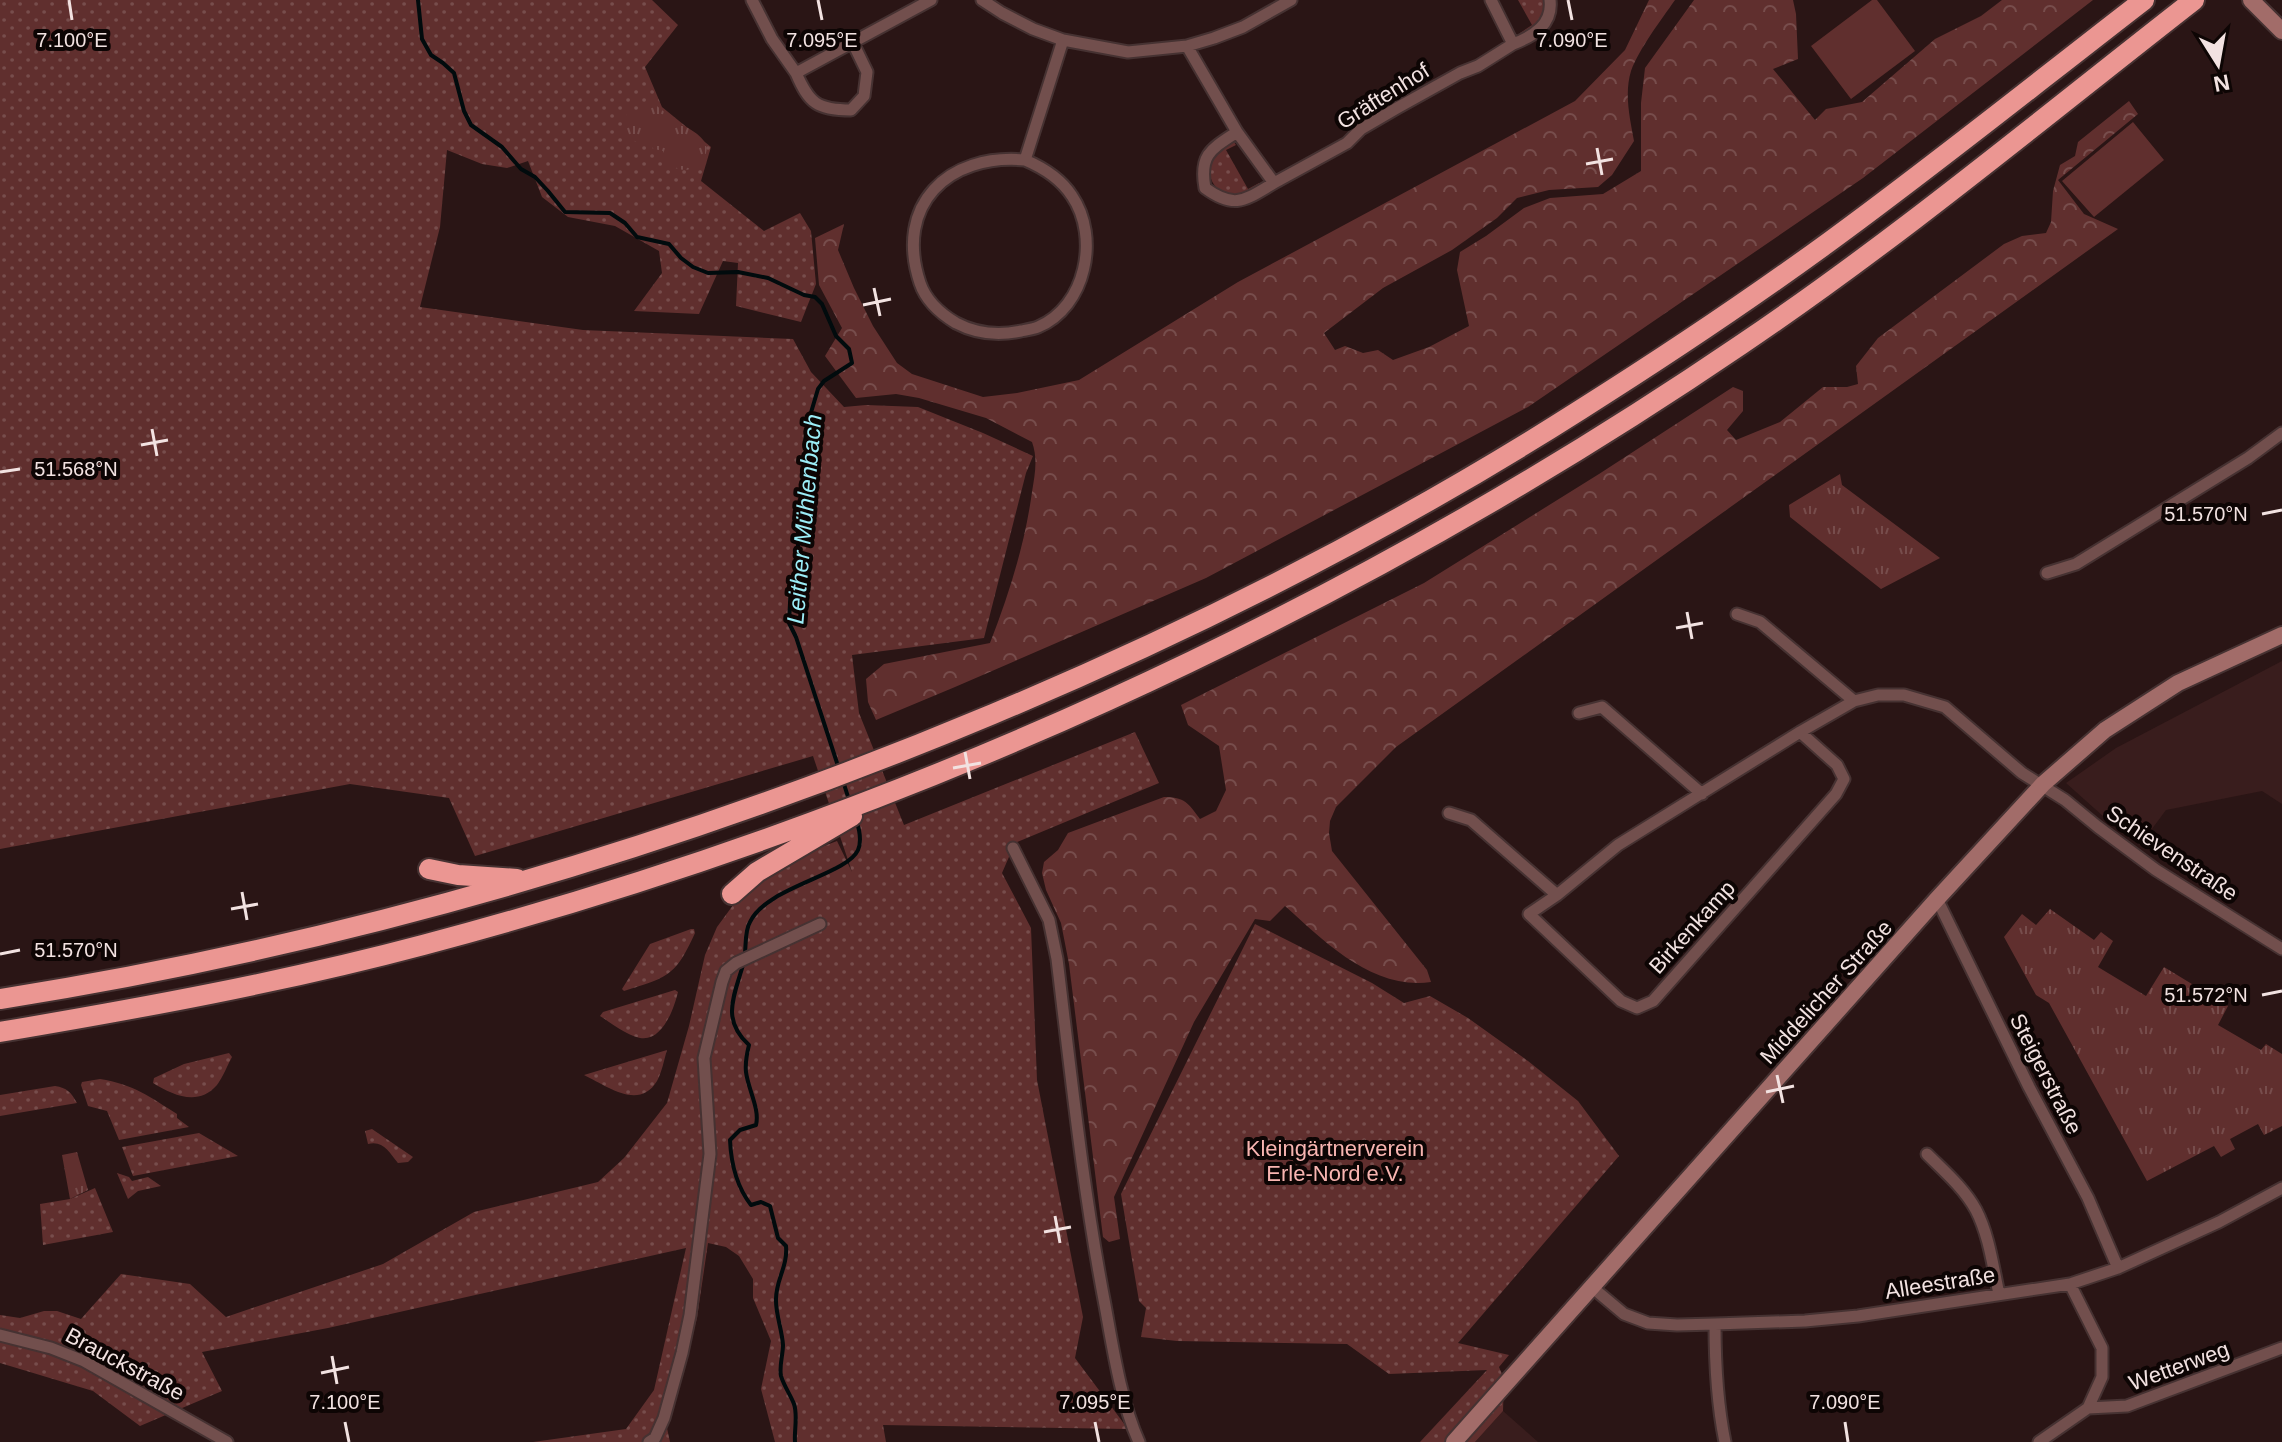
<svg xmlns="http://www.w3.org/2000/svg" width="2282" height="1442" viewBox="0 0 2282 1442" font-family="Arial,sans-serif">
  <style>
    .built { fill: #391d1d }
    .grass { fill: url(#grass-dots) }
    .forest { fill: url(#forest-crowns) }
    .park { fill: url(#park-tufts) }
    .pitch { fill: #602f2e }
    .lines { fill: none; stroke-linecap: round; stroke-linejoin: round }
    .stream { stroke: #010b0d; stroke-width: 4 }
    .street-casing { stroke: #463232; stroke-width: 15 }
    .secondary-casing { stroke: #463232; stroke-width: 20 }
    .highway-casing { stroke: #463232; stroke-width: 24 }
    .street { stroke: #724f4d; stroke-width: 11 }
    .secondary { stroke: #a26c69; stroke-width: 16 }
    .highway { stroke: #eb9692; stroke-width: 20 }
    .ticks { fill: none; stroke: #f2e2e1; stroke-width: 3 }
    .labels { text-anchor: middle; dominant-baseline: central; stroke-width: 8; stroke-linejoin: round; paint-order: stroke }
    .street-label { font-size: 22px; fill: #f2e2e1; stroke: #0d0504 }
    .park-label { font-size: 22px; fill: #f9b5b1; stroke: #0d0504 }
    .water-label { font-size: 24px; font-style: italic; fill: #9cedf7; stroke: #0d0504 }
    .ticks-label { font-size: 20px; text-anchor: middle; fill: #f2e2e1; stroke: #0d0504; stroke-width: 8; stroke-linejoin: round; paint-order: stroke }
  </style>
  <defs>
    <pattern id="grass-dots" width="8" height="8" patternUnits="userSpaceOnUse" patternTransform="scale(2)"><rect width="8" height="8" fill="#602f2e"/><path d="M2 2h.1M6 6h.1" fill="none" stroke="#774d4c" stroke-width="1.8" stroke-linecap="round"/></pattern>
    <pattern id="forest-crowns" width="20" height="18" patternUnits="userSpaceOnUse" patternTransform="scale(2)"><rect width="20" height="18" fill="#602f2e"/><path d="M2 6a3 3 0 1 1 6 0M12 15a3 3 0 1 1 6 0" fill="none" stroke="#774d4c"/></pattern>
    <pattern id="park-tufts" width="24" height="20" patternUnits="userSpaceOnUse" patternTransform="scale(2)"><rect width="24" height="20" fill="#602f2e"/><path d="M3 7l-1-3M5 7V3M7 7l1-3M15 17l-1-3M17 17v-4M19 17l1-3" fill="none" stroke="#774d4c"/></pattern>
  </defs>
  <rect width="100%" height="100%" fill="#2a1515"/>
  <path class="built" d="M2282 661V804L2262 791 2166 810 2140 845 2113 825 2066 783 2116 748Z
    M1503 1411 1538 1442H1475Z"/>
  <path class="grass" d="M0 0H652L678 25 645 67 662 107 711 147 701 181 764 231 800 213 811 231 816 284 801 322 736 306 738 263 723 261 699 314 634 311 662 273 659 251 615 226 568 217 542 197 528 161 507 168 482 164 447 150 440 227 420 307 583 330 793 339 811 372 844 407 866 405 918 407 983 433 1033 456 1026 473 984 638 852 655 859 713 904 825 1135 732 1159 783 1015 843 1002 873 1031 928 1037 1080 1083 1317 1075 1358 1128 1429 883 1425 886 1442H775L761 1389 771 1341 753 1298V1279L739 1256 726 1247 708 1243 697 1318 667 1428 670 1442H533L626 1429 654 1390 686 1248 328 1328 202 1352 222 1391 140 1426 93 1391 0 1363V1315L20 1318 44 1311H57L81 1319 121 1274 190 1284 226 1317 383 1264 474 1212 598 1182 624 1158 667 1103 689 1026 705 955 717 927 742 893 803 854 837 841 852 872 813 756 475 856 449 798 350 784 0 849Z
    M1518 0H1545C1546 19 1537 26 1521 35L1520 33 1532 25Z
    M1234 142 1236 145 1226 150 1248 189 1259 183 1260 186C1254 189 1244 196 1237 196 1216 198 1202 173 1214 157 1219 150 1227 146 1234 142Z
    M1255 924 1372 983 1404 1003 1430 996 1468 1018 1528 1061 1578 1101 1619 1156 1458 1343 1509 1355 1499 1367 1504 1379 1503 1411 1475 1442H1420L1487 1370 1389 1374 1347 1344 1177 1341 1141 1337 1146 1308 1139 1301 1121 1194Z
    M691 929H694L695 933C675 977 668 977 624 991L622 989 650 944Z
    M675 990 678 992C674 1009 662 1042 640 1038 626 1035 611 1023 600 1016L603 1012Z
    M667 1050C664 1060 662 1072 657 1081 639 1111 607 1086 584 1075Z
    M229 1053 232 1057C227 1066 223 1077 217 1085 198 1107 173 1095 153 1083L154 1078 184 1064Z
    M100 1079C133 1084 150 1097 177 1114V1118L189 1127 119 1140 107 1111 88 1106 81 1085 82 1082Z
    M55 1086C67 1088 71 1092 77 1103L0 1116V1095Z
    M372 1129 413 1157 408 1162 398 1163C389 1152 383 1140 368 1144L365 1131Z
    M199 1133 238 1156 133 1176 122 1147Z
    M117 1173 129 1177 132 1181 148 1177 161 1186 138 1191 128 1199Z
    M95 1188 113 1232 43 1245 40 1204 70 1199Z"/>
  <path class="forest" d="M1649 0H1675C1661 20 1639 49 1631 71 1624 94 1630 119 1634 141L1612 175 1598 187 1549 190 1517 198 1497 218 1452 250 1383 288 1324 333 1335 350 1345 346 1363 353 1378 350 1393 360 1429 347 1469 326 1457 270 1460 252 1486 236 1524 208 1550 198 1603 194 1641 171V103L1645 68 1694 0H1793L1796 14 1798 59 1773 69 1815 120 1826 109 1862 102 1935 39 1981 16 2002 0H2093L1863 178 1528 407 1206 578 955 687 876 720 868 702 866 679 884 664 990 643C1009 594 1025 544 1032 492 1035 474 1038 459 1032 442L986 418 919 398 896 394 856 398 825 356 842 328 819 285 815 238 844 224 838 250 854 288 873 326 897 363 912 374 983 397 1017 393 1079 380 1238 282 1575 101 1625 50Z
    M2129 101 2138 114 2058 180 2084 214 2118 229 1396 747 1336 807 1330 821 1329 833 1332 851 1427 970 1431 982C1372 990 1325 942 1285 906L1270 921 1255 919 1194 1022 1114 1197 1120 1239 1109 1242 1103 1237 1069 964 1061 923 1046 890 1042 873 1044 862 1058 850 1068 833 1164 797C1185 797 1188 803 1200 819L1216 811 1226 790 1219 746 1188 725 1181 705 1424 583 1599 474 1733 387 1743 391V411L1727 430 1736 440 1780 422 1823 387H1847L1858 384 1856 366 1878 338 2004 244 2022 236 2046 233 2051 222 2053 191 2060 165 2075 156 2078 142Z"/>
  <path class="park" d="M646 100C656 103 663 112 672 118 692 132 723 141 696 168 678 173 669 168 663 151 644 146 611 138 628 112L635 110 644 113Z
    M1840 474 1842 485 1940 558 1881 589 1790 517 1789 505Z
    M2050 909 2094 940 2101 932 2113 941 2098 967 2146 996 2164 967 2228 1006 2218 1025 2261 1050 2266 1044 2282 1054V1126L2264 1135 2258 1124 2230 1139 2235 1149 2221 1157 2214 1146 2147 1181 2049 1003 2036 995 2004 937 2022 914 2036 925Z
    M77 1152 88 1190 70 1199 62 1155Z"/>
  <path class="pitch" d="M1872 0H1877L1915 51 1851 99 1811 46Z
    M2133 122 2164 160 2094 217 2062 181Z"/>
  <g class="lines">
    <path class="stream" d="M418 0 422 39 431 55 443 63 454 73 464 111 471 125 502 147 521 169 535 177 548 191 565 212 610 213 625 223 637 237 669 244 681 258 693 267 708 273 738 272 768 278 804 295 815 297 822 304 836 336 849 349 852 363 824 381 818 389 807 426 805 442 808 456 807 466 798 517V568L791 584 789 623 796 637 839 769
      M843 781 849 800
      M745 953C746 943 745 930 750 922 766 887 847 875 858 850 862 841 859 828 856 819
      M743 965C734 996 721 1020 749 1045 747 1053 745 1063 746 1072 748 1089 760 1109 756 1125L740 1130 730 1140C731 1163 737 1187 751 1205L761 1202 770 1206 778 1238 786 1246C788 1267 775 1281 776 1301 776 1315 782 1330 783 1345 783 1355 779 1366 781 1376 784 1386 790 1394 794 1404 798 1415 794 1431 795 1442"/>
    <g class="street-casing">
      <path id="street" d="M752 0 772 39 796 73 931 0
        M982 0 1002 13 1033 29 1063 40 1128 52 1187 46 1214 38 1243 27 1291 0
        M1513 44C1534 36 1553 24 1550 0
        M1187 46 1237 132 1274 183 1347 143 1361 129 1397 108 1460 73 1478 66 1513 44 1491 0
        M796 73C809 103 817 110 851 110L864 96 867 72 853 43
        M1237 132C1211 149 1199 155 1205 188 1235 210 1245 200 1274 183
        M1025 160C1044 168 1061 179 1072 196 1100 237 1086 307 1038 327 1033 329 1026 330 1021 331 998 336 977 334 956 323 941 314 926 301 920 283 894 205 948 153 1025 160L1063 40
        M2047 573 2076 564 2248 458 2282 433
        M1737 614 1760 622 1854 701
        M1579 713 1602 707 1702 794
        M1800 732 1837 765 1844 779 1836 794 1653 1001 1637 1008 1621 1001 1529 914 1557 895 1618 845 1800 732 1854 701 1878 695H1904L1945 707 2022 773 2065 800 2098 827 2156 870 2282 949
        M1449 813 1471 820 1557 895
        M1013 848 1049 920 1057 959C1071 1074 1083 1191 1105 1305 1113 1349 1121 1402 1139 1442
        M1937 899 2029 1087 2088 1198 2118 1268
        M1927 1154C1944 1171 1964 1188 1976 1210 1989 1235 1993 1267 1999 1294
        M1593 1288 1624 1314 1648 1323 1677 1325 1715 1324 1805 1321 1858 1316 2070 1284 2118 1268 2219 1222 2282 1188
        M1715 1324C1715 1364 1717 1403 1725 1442
        M0 1335 51 1348 84 1361 227 1442
        M2088 1408 2127 1406 2282 1348
        M649 1442 655 1438 664 1418 682 1353 690 1315 710 1154 704 1058 722 982 726 971 736 963 820 924
        M2039 1442 2088 1408 2102 1377V1348L2070 1284"/>
    </g>
    <g class="secondary-casing">
      <path id="secondary" d="M2251 0 2282 31
        M1454 1442 1937 899 2043 784 2105 730 2178 683 2282 635"/>
    </g>
    <g class="highway-casing">
      <path id="highway" d="M429 869 458 875 517 879
        M732 894 757 872 852 816
        M0 999C341 945 674 848 993 714 1196 629 1393 529 1580 410 1664 357 1748 301 1829 242 1936 164 2039 81 2144 0
        M0 1032C142 1008 284 982 423 945 892 821 1341 617 1742 344 1899 238 2045 116 2194 0"/>
    </g>
    <use href="#street" class="street"/>
    <use href="#secondary" class="secondary"/>
    <use href="#highway" class="highway"/>
  </g>
  <path class="ticks" d="M69 0 72 20M818 0 822 20M1568 0 1572 20M1597 148 1602 175M1586 164 1613 159M874 288 880 316M863 305 891 299M152 429 157 456M141 445 168 440M0 472 20 469M2262 514 2282 510M1687 612 1692 639M1676 628 1703 623M965 752 970 779M953 768 981 763M242 892 247 920M231 909 258 904M0 954 20 950M2262 995 2282 991M1777 1075 1783 1103M1766 1092 1794 1086M1055 1216 1060 1243M1044 1232 1071 1227M332 1356 337 1384M321 1373 349 1367M345 1422 349 1442M1095 1422 1099 1442M1845 1422 1848 1442"/>
  <g class="labels">
    <g class="street-label">
      <text transform="translate(1383 96) rotate(-32)">Gräftenhof</text>
      <text transform="translate(2172 853) rotate(34)">Schievenstraße</text>
      <text transform="translate(1692 927) rotate(-48)">Birkenkamp</text>
      <text transform="translate(1826 992) rotate(-48)">Middelicher Straße</text>
      <text transform="translate(2046 1074) rotate(63)">Steigerstraße</text>
      <text transform="translate(1940 1283) rotate(-9)">Alleestraße</text>
      <text transform="translate(125 1364) rotate(28)">Brauckstraße</text>
      <text transform="translate(2179 1366) rotate(-20)">Wetterweg</text>
    </g>
    <g class="park-label">
      <text x="1335" y="1148">Kleingärtnerverein<tspan x="1335" dy="25">Erle-Nord e.V.</tspan></text>
    </g>
    <g class="water-label">
      <text transform="translate(804 519) rotate(-85)">Leither Mühlenbach</text>
    </g>
  </g>
  <g class="ticks-label">
    <text x="72" y="47">7.100°E</text>
    <text x="822" y="47">7.095°E</text>
    <text x="1572" y="47">7.090°E</text>
    <text x="76" y="476">51.568°N</text>
    <text x="2206" y="521">51.570°N</text>
    <text x="76" y="957">51.570°N</text>
    <text x="2206" y="1002">51.572°N</text>
    <text x="345" y="1409">7.100°E</text>
    <text x="1095" y="1409">7.095°E</text>
    <text x="1845" y="1409">7.090°E</text>
  </g>
  <g transform="translate(2218 64) rotate(169)" stroke="#0d0504" stroke-width="6" paint-order="stroke">
  <path d="M0-6L14 30L0 20L-14 30Z" fill="#f2e2e1"/>
  <text y="-12" font-size="22" font-weight="bold" text-anchor="middle" fill="#f2e2e1">N</text>
  </g>
</svg>
